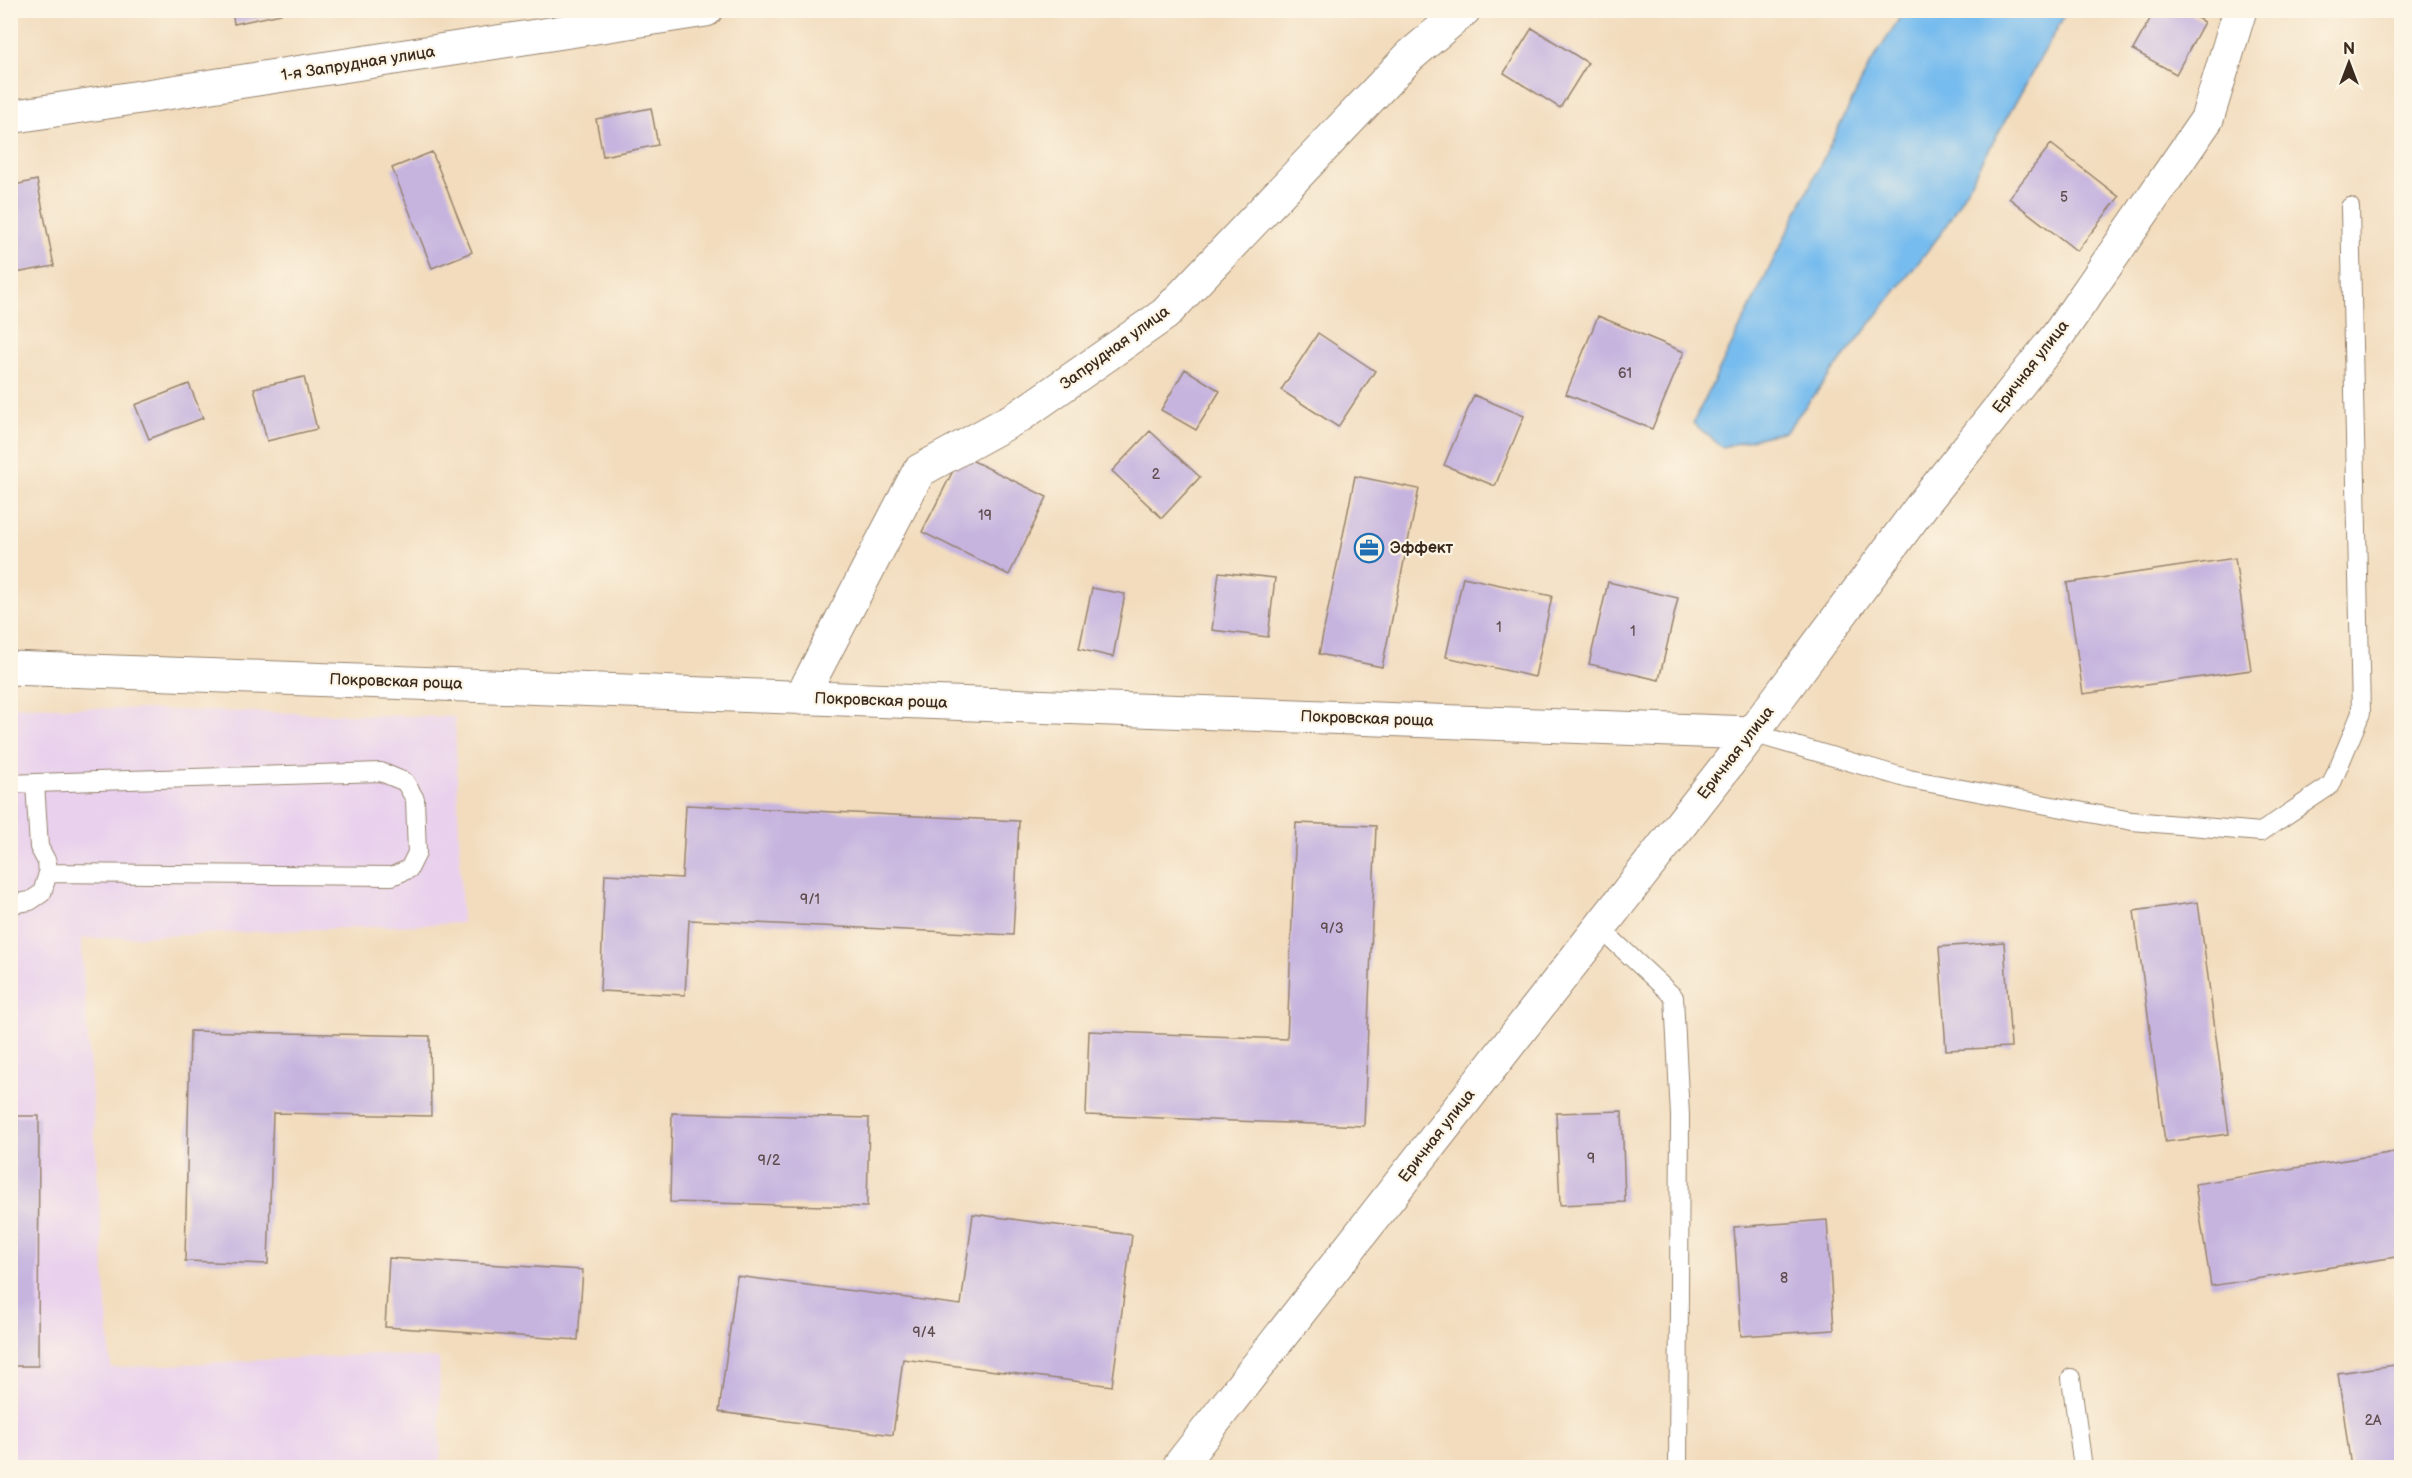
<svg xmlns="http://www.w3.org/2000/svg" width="2412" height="1478" viewBox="0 0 2412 1478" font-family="'Balsamiq Sans',sans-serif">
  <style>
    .built { fill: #e9d1ed }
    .water { fill: #77bcee; stroke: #597386; stroke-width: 1.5 }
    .building { fill: #c6b4df }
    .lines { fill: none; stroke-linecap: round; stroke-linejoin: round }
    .lane-casing { stroke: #96836e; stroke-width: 20 }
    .street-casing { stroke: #96836e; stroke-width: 35 }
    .lane { stroke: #fff; stroke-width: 18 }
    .street { stroke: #fff; stroke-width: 33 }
    .labels { text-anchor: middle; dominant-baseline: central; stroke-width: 4.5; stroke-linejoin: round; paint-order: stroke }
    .number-label { font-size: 14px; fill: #5e4c4e }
    .street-label { font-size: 16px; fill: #3b2a1e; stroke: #fcf5e5 }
    .poi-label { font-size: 16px; font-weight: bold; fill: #3b2a1e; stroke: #fcf5e5; text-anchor: start }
  </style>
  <rect width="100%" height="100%" fill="#fcf5e5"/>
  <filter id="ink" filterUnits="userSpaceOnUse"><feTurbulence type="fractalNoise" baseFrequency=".0167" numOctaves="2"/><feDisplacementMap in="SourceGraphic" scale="12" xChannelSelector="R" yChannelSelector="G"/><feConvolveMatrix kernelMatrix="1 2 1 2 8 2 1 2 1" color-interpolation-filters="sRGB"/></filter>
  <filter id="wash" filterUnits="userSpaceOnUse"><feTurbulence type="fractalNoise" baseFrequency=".008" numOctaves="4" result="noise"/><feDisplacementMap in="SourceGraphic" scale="24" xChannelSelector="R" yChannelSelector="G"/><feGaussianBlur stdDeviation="1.35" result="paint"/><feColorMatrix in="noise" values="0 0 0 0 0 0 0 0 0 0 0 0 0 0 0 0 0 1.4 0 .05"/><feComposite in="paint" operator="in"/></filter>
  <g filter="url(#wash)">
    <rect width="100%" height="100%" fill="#f2dcbd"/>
    <path class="built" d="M12 706 455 717 462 923 81 939 111 1368 378 1354 439 1359 441 1467 11 1468Z"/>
    <path class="water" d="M1904 11H2067L1943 231 1786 431 1722 447 1693 423 1868 68Z"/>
    <g id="blocks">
      <path class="building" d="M232 10H280L281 14 234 24Z
        M2155 10H2183L2204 22 2176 74 2133 50Z
        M1532 28 1588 63 1560 108 1504 73Z
        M651 108 658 145 603 156 596 119Z
        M2051 144 2119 197 2077 251 2009 198Z
        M432 152 472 252 432 268 392 168Z
        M37 180 54 266 10 274V186Z
        M1598 316 1684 352 1652 429 1566 394Z
        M1318 333 1375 371 1338 427 1281 390Z
        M1185 369 1220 391 1196 430 1161 410Z
        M304 377 317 429 267 441 254 388Z
        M189 384 203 418 149 439 135 405Z
        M1474 395 1524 416 1495 486 1444 465Z
        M1150 431 1200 477 1162 518 1112 471Z
        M961 455 1047 497 1009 575 922 532Z
        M1355 476 1419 489 1382 667 1319 654Z
        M2235 558 2251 670 2083 694 2067 583Z
        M1219 572 1275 578 1268 637 1212 630Z
        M1463 577 1552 596 1535 677 1446 657Z
        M1608 582 1678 598 1659 680 1589 664Z
        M1092 588 1125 594 1113 657 1079 649Z
        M686 805 1019 821 1013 935 689 920 685 995 600 991 605 874 682 878Z
        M1296 823 1376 826 1364 1126 1086 1115 1089 1031 1287 1039Z
        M2198 902 2229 1134 2165 1142 2134 911Z
        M2004 942 2011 1047 1946 1050 1939 947Z
        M190 1031 430 1036 431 1116 273 1113 268 1264 185 1261Z
        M1622 1111 1625 1202 1560 1205 1556 1113Z
        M672 1113 869 1118 867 1207 670 1202Z
        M10 1116H39L38 1366H10Z
        M2402 1151V1256L2211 1286 2195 1184Z
        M973 1214 1132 1235 1112 1386 903 1359 893 1435 719 1412 737 1276 961 1305Z
        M1827 1220 1834 1330 1741 1336 1734 1227Z
        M389 1258 583 1270 578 1340 385 1327Z
        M2402 1364V1468H2351L2338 1373Z"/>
    </g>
  </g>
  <g filter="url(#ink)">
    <use href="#blocks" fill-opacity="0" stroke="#96836e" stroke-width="1.5"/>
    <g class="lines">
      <g class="lane-casing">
        <path id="lane" d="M1752 733 1909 779 2132 821 2261 832 2331 785 2361 713 2350 207
          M10 784 35 783 381 772 405 782 415 799 417 853 409 869 392 876 48 873 47 862 39 847 35 783
          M10 904 30 901 42 893 48 873
          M1600 928 1674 997 1680 1116 1678 1468
          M2071 1378 2083 1468"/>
      </g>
      <g class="street-casing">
        <path id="street" d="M10 117 706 10
          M10 668 1752 733
          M801 698 919 471 1021 415 1165 314 1410 56 1464 10
          M1180 1465 1752 733 1923 504 2058 335 2207 119 2240 10"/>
      </g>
      <use href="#lane" class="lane"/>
      <use href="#street" class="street"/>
    </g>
  </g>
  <defs>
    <g id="office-ring" transform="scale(1.5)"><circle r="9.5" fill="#fcf5e5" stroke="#1f6fb2" stroke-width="1.5"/><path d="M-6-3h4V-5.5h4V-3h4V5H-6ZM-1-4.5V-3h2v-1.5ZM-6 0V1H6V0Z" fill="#1f6fb2"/></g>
  </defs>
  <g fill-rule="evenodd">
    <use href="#office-ring" x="1369" y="548"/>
  </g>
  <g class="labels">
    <g class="number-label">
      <text x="2064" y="197">5</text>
      <text x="1625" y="373">61</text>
      <text x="1156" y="474">2</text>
      <text x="985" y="515">19</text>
      <text x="1499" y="627">1</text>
      <text x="1633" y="631">1</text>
      <text x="810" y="899">9/1</text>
      <text x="1332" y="928">9/3</text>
      <text x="1591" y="1158">9</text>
      <text x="769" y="1160">9/2</text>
      <text x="1784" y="1278">8</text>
      <text x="924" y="1332">9/4</text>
      <text x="2373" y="1420">2А</text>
    </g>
    <g class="street-label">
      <text transform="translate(358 64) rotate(-9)">1-я Запрудная улица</text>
      <text transform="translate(1115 348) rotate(-36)">Запрудная улица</text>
      <text transform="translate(2031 367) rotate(-52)">Еричная улица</text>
      <text transform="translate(396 682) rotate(2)">Покровская роща</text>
      <text transform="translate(881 701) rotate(2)">Покровская роща</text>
      <text transform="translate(1367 719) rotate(2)">Покровская роща</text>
      <text transform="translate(1736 753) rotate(-52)">Еричная улица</text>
      <text transform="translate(1437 1136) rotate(-52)">Еричная улица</text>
    </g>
    <g class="poi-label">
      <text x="1390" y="548">Эффект</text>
    </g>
  </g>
  <rect width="2412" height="1478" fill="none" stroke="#fcf5e5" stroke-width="36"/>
  <g transform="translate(2349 63)" stroke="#fcf5e5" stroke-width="4.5" paint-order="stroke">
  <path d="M0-4.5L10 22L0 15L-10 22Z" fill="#3b2a1e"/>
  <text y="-9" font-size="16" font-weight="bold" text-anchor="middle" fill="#3b2a1e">N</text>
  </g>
</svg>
